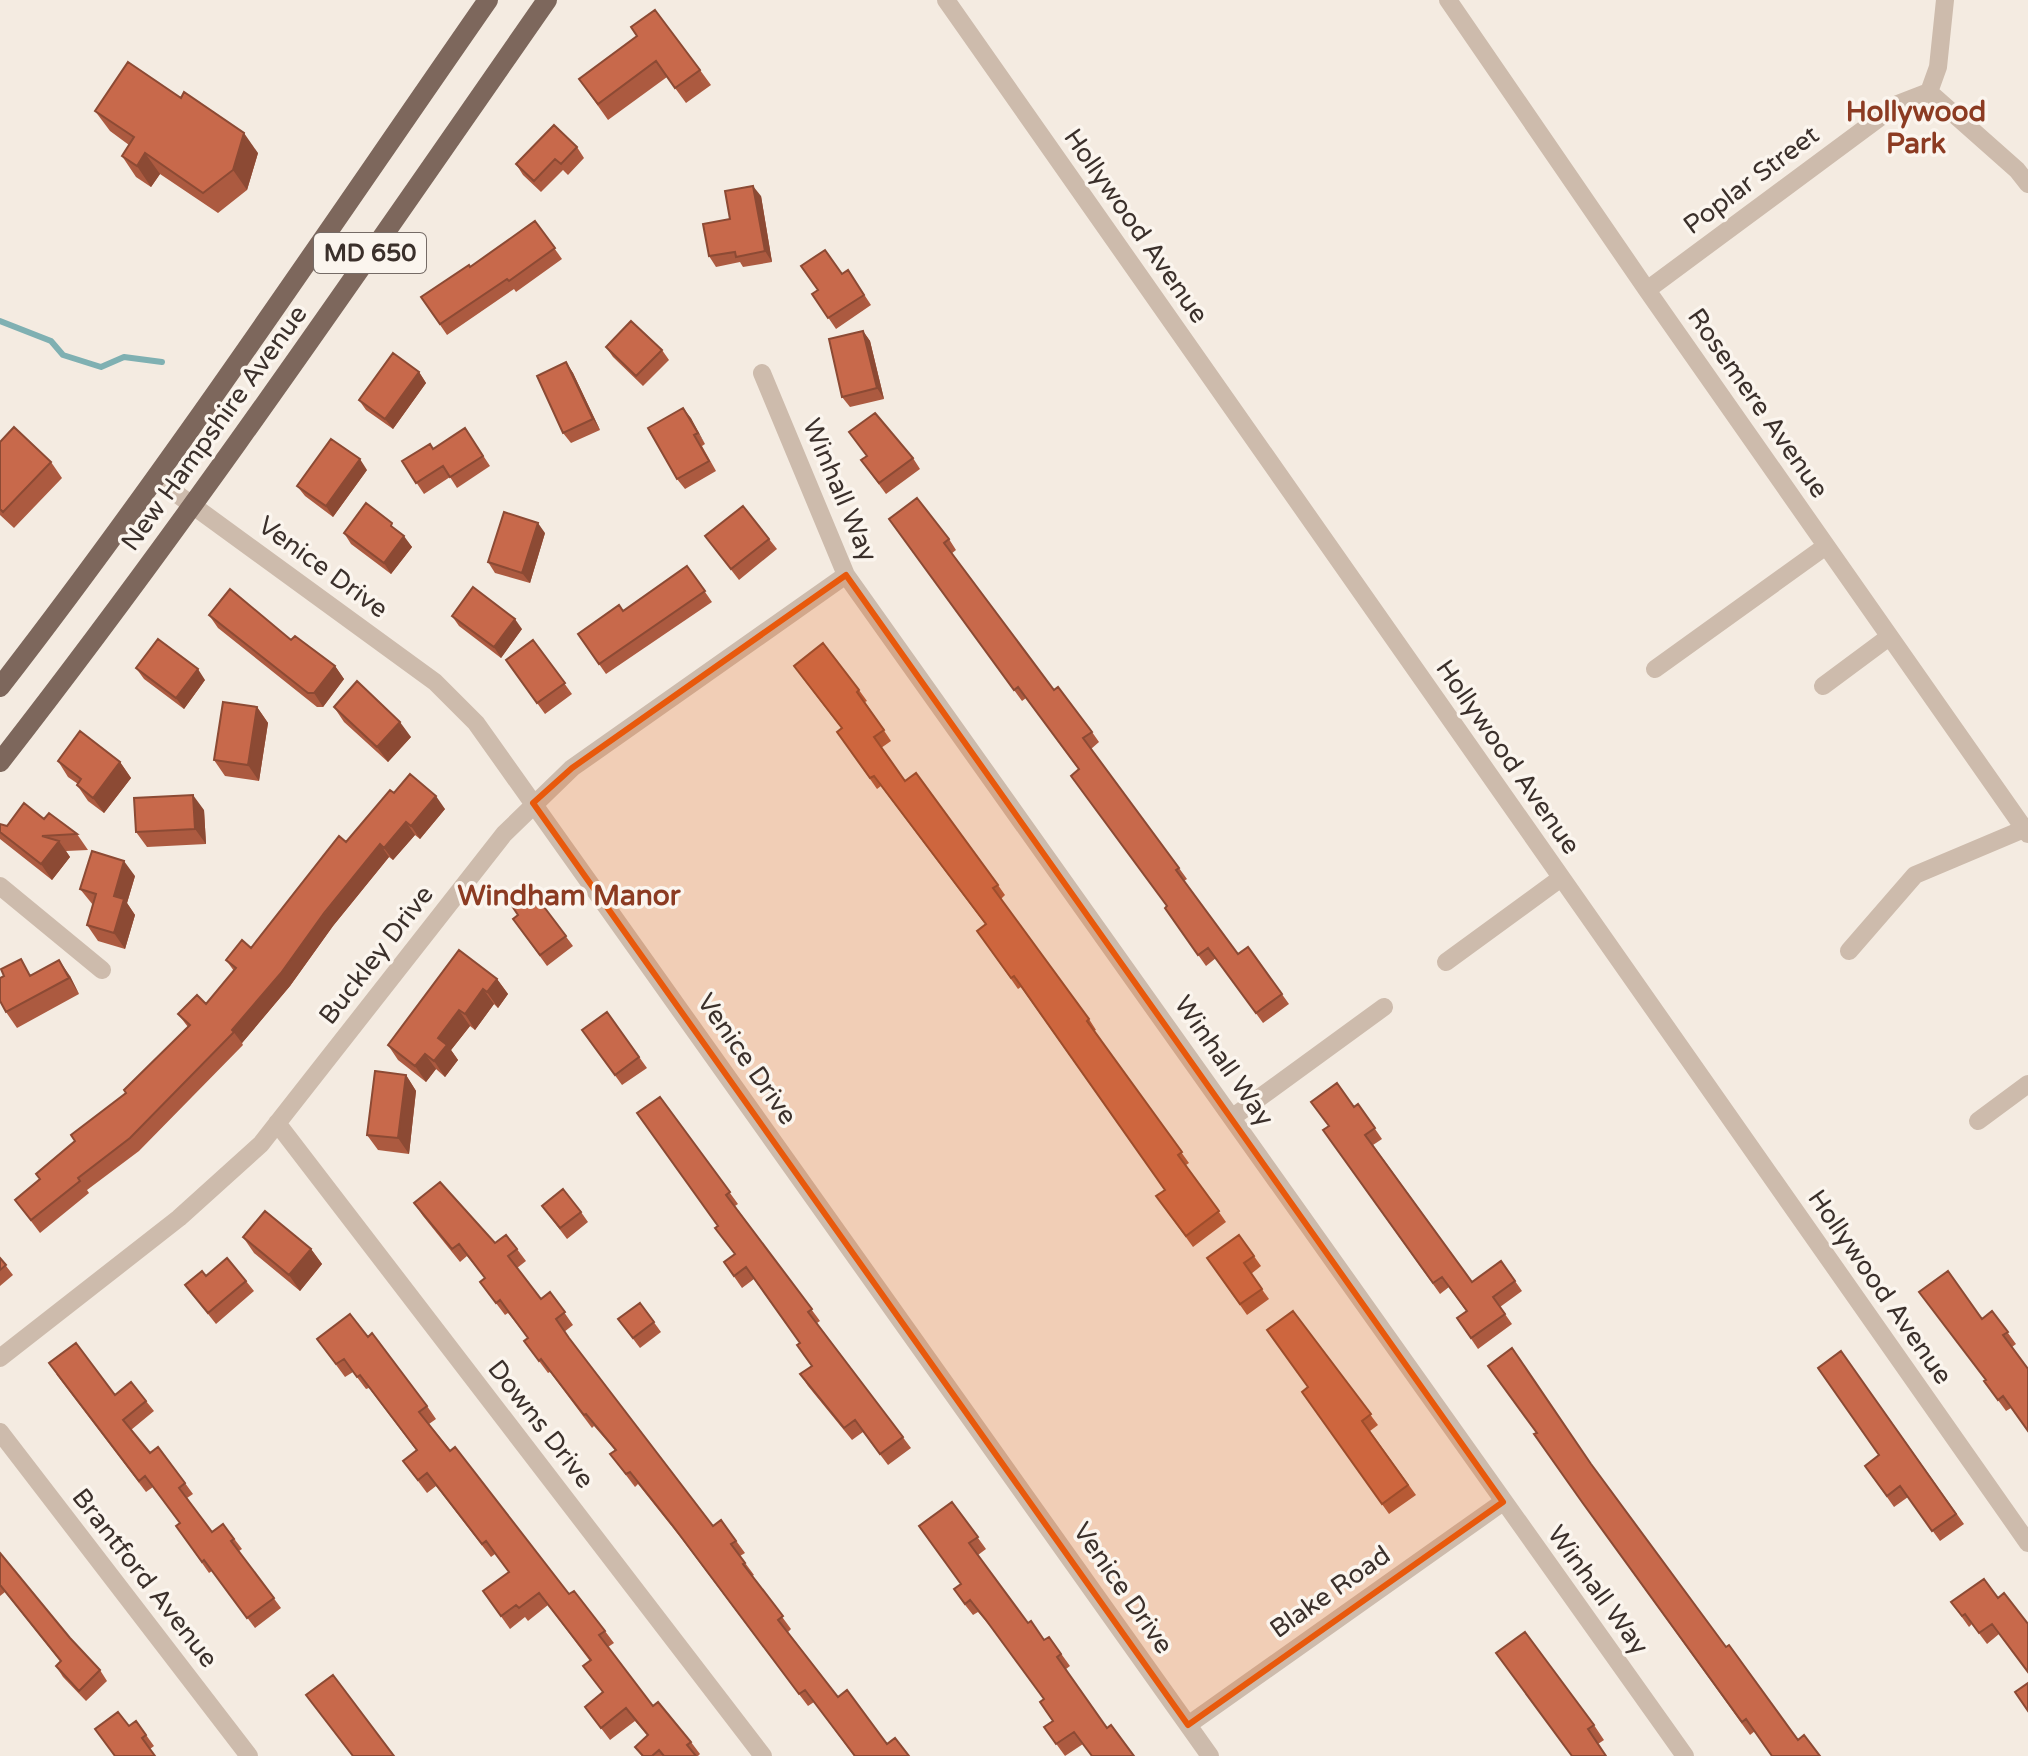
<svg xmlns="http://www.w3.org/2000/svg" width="2028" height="1756" viewBox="0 0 2028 1756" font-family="'Varela Round',sans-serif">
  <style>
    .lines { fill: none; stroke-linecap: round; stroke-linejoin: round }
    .stream { stroke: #7fb0b2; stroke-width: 6 }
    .street { stroke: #cdbbac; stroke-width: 18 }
    .primary { stroke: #7d675c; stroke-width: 20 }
    .wall { fill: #ac5a40 }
    .shaded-wall { fill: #8c4a34 }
    .building { fill: #c8694b; stroke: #8c4a34; stroke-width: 2 }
    .marked { fill: #e8590c; fill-opacity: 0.2; stroke: #e8590c; stroke-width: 6; stroke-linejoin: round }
    .labels { text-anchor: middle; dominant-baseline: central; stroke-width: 7; stroke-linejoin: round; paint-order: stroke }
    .shield { fill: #fbf5ee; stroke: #756b66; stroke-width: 2 }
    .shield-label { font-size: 24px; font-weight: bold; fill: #3b302b }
    .street-label { font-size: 26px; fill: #3b302b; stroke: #fbf5ee }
    .neighbourhood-label { font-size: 28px; font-weight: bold; fill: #8c3b22; stroke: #fbf5ee }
  </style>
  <rect width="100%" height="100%" fill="#f4ebe1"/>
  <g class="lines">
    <path class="stream" d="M0 321 51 341 63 355 101 367 124 357 162 362"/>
    <path class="street" d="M946 0 2028 1543
      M1448 0 1647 290 2028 834
      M1929 92 2017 170 2028 184
      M1929 92 1938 67 1945 0
      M1647 290 1898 104 1929 92
      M762 373 846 575 1685 1756
      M155 478 435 682 476 723 1210 1756
      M1655 669 1826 546
      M1823 686 1889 637
      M0 886 102 970
      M1849 951 1915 875 2024 829
      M1446 962 1561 878
      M1233 1117 1384 1007
      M1978 1121 2028 1084
      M277 1123 763 1756
      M0 1358 179 1218 261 1144 504 834 572 768 846 575
      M0 1432 249 1756
      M1188 1725 1503 1502"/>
    <path class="primary" d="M0 687C172 465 328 230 488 0
      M0 762C192 516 368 257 547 0"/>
  </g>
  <path class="wall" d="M637 36 700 70 711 85 686 103 667 77 608 120 579 79Z
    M95 111 258 153 247 190 218 213 160 174 151 187 136 177 122 156 129 145 110 131Z
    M577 147 584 158 568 175 563 170 541 192 523 175 516 164Z
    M761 196 772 262 743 267 740 262 716 267 709 256 730 219Z
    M535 221 562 259 516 292 514 289 447 335 421 297 470 267Z
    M848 270 871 305 836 329 812 294Z
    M863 331 870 341 884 399 850 407 842 397Z
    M606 347 662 350 669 360 643 386 613 357Z
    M566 362 573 373 600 430 571 443 563 433Z
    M419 372 426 383 393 429 366 410 359 400Z
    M683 408 705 444 702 446 716 471 685 489 677 479Z
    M465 428 490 466 457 488 450 477 424 494 402 461 433 449Z
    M0 442 51 462 62 478 14 528 0 515Z
    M913 458 920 469 886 494 861 460Z
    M367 470 333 517 305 496 297 486Z
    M889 519 949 539 956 550 951 554 1054 690 1092 732 1099 742 1091 749 1179 868 1187 879 1184 881 1238 954 1248 947 1289 1004 1263 1023 1216 958 1206 966 1165 908 1167 907 1079 770 1026 698 1022 701Z
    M399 532 412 547 391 574 351 544 344 533Z
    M545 533 530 583 495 573 488 562Z
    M705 536 769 539 777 549 739 580Z
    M687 566 712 602 606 674 599 664 623 611Z
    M209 615 335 666 344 679 323 707H317L218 628Z
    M452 616 522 629 501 658 459 626Z
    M533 640 572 694 545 714 506 660Z
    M136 668 205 680 184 709 144 679Z
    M801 676 859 690 867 701 865 702 891 741 881 748 905 781 998 885 1005 895 1001 899 1089 1019 1096 1030 1094 1031 1189 1163 1186 1165 1226 1222 1193 1247 1156 1196 1165 1190 1021 987 1018 989 977 931 985 924 881 786 877 789 837 732 842 729Z
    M257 707 268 723 259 781 225 776 214 760Z
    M334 707 411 737 388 762 344 722Z
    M58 761 120 762 131 778 104 813 88 801 77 785 78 784 68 777Z
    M394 793 445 809 420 839 415 835 393 860 389 857 333 926 290 986 242 1043 243 1045 139 1151 87 1190 89 1193 40 1233 15 1200 40 1179 75 1141 126 1093 188 1027 178 1014 206 1004 234 971 226 960 251 948 346 842Z
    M204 810 206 844 147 847 136 832Z
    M44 819 77 834 88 850 66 851 70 857 52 880 0 839V824L7 826Z
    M135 876 127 903 135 915 125 949 98 941 87 925 93 905 80 889Z
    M532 891 573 946 547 966 513 919 518 915Z
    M32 975 70 976 79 994 17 1028 6 1012Z
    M497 979 508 994 498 1008 494 1004 475 1030 470 1026 451 1050 458 1060 445 1077 436 1069 426 1082 398 1060 388 1045Z
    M607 1012 647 1068 622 1085 582 1030Z
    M406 1075 416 1091 409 1154 378 1150 367 1135Z
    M660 1097 738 1204 735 1206 820 1321 817 1323 911 1448 888 1465 863 1432 852 1440 808 1386 800 1374 812 1366 800 1343 754 1279 742 1288 724 1262 735 1255Z
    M1358 1104 1382 1139 1373 1145 1472 1282 1501 1261 1522 1291 1500 1307 1512 1324 1478 1349 1457 1318 1466 1311 1449 1287 1440 1294 1323 1130Z
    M440 1182 495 1243 506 1235 517 1249 526 1261 517 1268 541 1299 550 1292 573 1325 564 1332 570 1340 713 1526 721 1520 745 1553 740 1556 754 1575 752 1576 791 1629 788 1632 838 1697 847 1690 887 1744 895 1738 909 1756H854L814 1702 808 1706 681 1538 638 1484 635 1487 619 1466 610 1454 615 1450 594 1426 592 1428 550 1372 548 1373 524 1341 528 1338 508 1313 505 1315 480 1282 485 1278 467 1256 460 1262 423 1216 414 1203Z
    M542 1206 581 1212 588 1222 567 1239Z
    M1239 1235 1261 1266 1251 1274 1269 1299 1247 1315 1207 1258Z
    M243 1237 311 1249 322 1264 300 1291 254 1253Z
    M0 1258 13 1275 0 1286Z
    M206 1276 246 1281 254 1291 216 1324 185 1285Z
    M1919 1292 1982 1319 1992 1311 2016 1344 2012 1347 2011 1408 2006 1411 1984 1381 1986 1380Z
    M640 1303 661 1332 640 1348 618 1319Z
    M1293 1311 1378 1425 1370 1431 1416 1495 1389 1514 1302 1392 1308 1387Z
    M368 1337 427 1406 436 1419 429 1424 569 1594 605 1631 614 1643 608 1647 653 1706 691 1742 700 1754 698 1756H642L635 1747 648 1736 635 1721 610 1740 585 1707 603 1692 583 1666 590 1661 548 1605 528 1621 525 1617 510 1629 483 1591 509 1572 495 1554 491 1557 436 1486 427 1493 403 1461 416 1450 369 1388 366 1389 353 1372 345 1377 317 1339Z
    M1841 1351 1964 1524 1940 1541 1908 1497 1894 1507 1865 1466 1879 1455Z
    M56 1374 115 1395 146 1401 154 1411 131 1430 150 1453 185 1483 193 1494 187 1498 212 1532 223 1524 242 1549 239 1551 281 1608 255 1628 212 1571 209 1573 176 1526 180 1523 153 1487 146 1492Z
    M1594 1468 1726 1647 1798 1740 1820 1756 1755 1731 1750 1735 1582 1502Z
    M952 1502 986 1549 978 1555 1028 1623 1044 1640 1049 1637 1070 1666 1066 1669 1083 1744 1065 1756 1044 1727 1053 1721 1044 1699 995 1632 978 1612 973 1615 962 1601Z
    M0 1553 70 1638 100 1670 107 1681 86 1701 63 1677 56 1666 61 1662 5 1592 0 1596Z
    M1998 1598 1999 1634 1987 1644 1972 1624 1969 1627 1951 1602Z
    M1506 1668 1594 1725 1604 1740 1598 1744Z
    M136 1721 154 1746 150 1749 129 1726Z"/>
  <path class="shaded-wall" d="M244 133 258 153 247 190 233 170Z
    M145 153 160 174 151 187 137 166Z
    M753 186 761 196 772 262 765 251Z
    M863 331 870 341 884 399 877 388Z
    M566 362 573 373 600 430 593 419Z
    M419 372 426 383 393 429 385 419Z
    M683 408 691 418 705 444 698 433Z
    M360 459 367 470 333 517 326 506Z
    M538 523 545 533 530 583 522 573Z
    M404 536 412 547 391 574 384 563Z
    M515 619 522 629 501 658 494 647Z
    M335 666 344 679 323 707 314 693Z
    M198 669 205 680 184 709 176 698Z
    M257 707 268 723 259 781 248 765Z
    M400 722 411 737 388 762 377 747Z
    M120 762 131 778 104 813 93 798Z
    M193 795 204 810 206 844 195 829Z
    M436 796 445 809 420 839 411 826Z
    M406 822 415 835 393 860 384 848Z
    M59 841 70 857 52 880 41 864Z
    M380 844 389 857 333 926 290 986 242 1043 232 1030Z
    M124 861 135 876 127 903 135 915 125 949 114 933V896Z
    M59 960 70 976 79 994 69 978Z
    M497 979 508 994 498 1008 487 992Z
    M483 989 494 1004 475 1030 465 1014Z
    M459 1010 470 1026 451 1050 458 1060 445 1077 434 1061 438 1038Z
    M425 1054 436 1069 426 1082 415 1066Z
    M406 1075 416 1091 409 1154 398 1138Z
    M311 1249 322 1264 300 1291 289 1275Z"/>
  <path class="building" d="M655 10 700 70 675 88 656 61 598 104 579 79 637 36 631 27Z
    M128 62 181 98 184 92 244 133 233 170 203 193 145 153 137 166 122 156 134 137 95 111Z
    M554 125 577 147 561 164 555 159 534 181 516 164Z
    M753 186 765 251 736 257 735 252 709 256 703 224 730 219 725 191Z
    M535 221 555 248 509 281 507 279 440 324 421 297 469 265 470 267Z
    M825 250 842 274 848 270 864 295 828 318 812 294 818 290 801 266Z
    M631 321 662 350 636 376 606 347Z
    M863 331 877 388 842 397 829 339Z
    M393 353 419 372 385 419 359 400Z
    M566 362 593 419 563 433 537 376Z
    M683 408 698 433 694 435 709 461 677 479 648 428Z
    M875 413 913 458 879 483 861 460 867 456 849 432Z
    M14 427 51 462 3 512 0 509V442Z
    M465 428 483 456 450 477 443 466 416 483 402 461 430 444 433 449Z
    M331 439 360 459 326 506 297 486Z
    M917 498 949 539 944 543 1054 690 1058 687 1092 732 1083 738 1179 868 1176 870 1238 954 1248 947 1282 994 1256 1013 1208 948 1198 955 1165 908 1167 906 1071 776 1079 769 1018 687 1014 690 889 519Z
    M366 503 392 523 391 526 404 536 384 563 344 533Z
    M743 506 769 539 731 569 705 536Z
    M504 512 538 523 522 573 488 562Z
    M687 566 705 591 599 664 578 634 619 605 623 611Z
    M473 587 515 619 494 647 452 616Z
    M230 589 291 640 295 636 335 666 314 693H308L209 615Z
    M158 639 198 669 176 698 136 668Z
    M533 640 565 683 537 703 506 660Z
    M823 643 859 690 857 692 884 730 874 737 905 781 916 773 998 885 993 888 1089 1019 1087 1021 1182 1152 1178 1155 1219 1211 1186 1236 1156 1196 1165 1190 1014 976 1011 978 977 931 986 924 874 776 870 778 837 732 842 728 794 666Z
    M357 681 400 722 377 747 334 707Z
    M223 702 257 707 248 765 214 760Z
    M80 731 120 762 93 798 77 785 81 779 58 761Z
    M410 774 436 796 411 826 406 822 384 848 380 844 324 913 281 973 232 1030 234 1032 130 1138 78 1178 80 1181 31 1220 15 1200 40 1179 36 1174 75 1141 71 1135 126 1093 124 1090 190 1025 178 1014 197 995 206 1004 236 968 226 960 242 940 251 948 339 836 346 842 390 790 394 793Z
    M193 795 195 829 136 832 134 798Z
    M24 803 44 819 49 813 77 834 42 836 59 841 41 864 0 832V824L7 826Z
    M92 851 124 861 114 896 124 899 114 933 87 925 96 894 80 889Z
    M532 891 566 936 540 955 513 919 518 915 512 906Z
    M459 950 497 979 487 992 483 989 465 1014 459 1010 438 1038 447 1045 434 1061 425 1054 415 1066 388 1045Z
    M21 959 30 976 59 960 69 978 6 1012 0 1001V978L4 976 1 969Z
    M607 1012 639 1057 615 1075 582 1030Z
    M375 1071 406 1075 398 1138 367 1135Z
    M1337 1083 1354 1107 1358 1104 1375 1128 1365 1135 1472 1282 1501 1261 1515 1281 1493 1297 1505 1314 1471 1338 1457 1318 1467 1311 1442 1277 1433 1283 1323 1130 1329 1126 1311 1102Z
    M660 1097 730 1192 726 1195 812 1309 808 1312 903 1437 880 1454 855 1420 844 1428 800 1374 812 1366 797 1345 800 1343 746 1267 734 1276 724 1262 735 1254 715 1228 718 1226 637 1113Z
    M440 1182 495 1243 506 1235 517 1249 508 1256 541 1299 550 1292 565 1312 556 1319 569 1338 713 1526 721 1520 736 1541 731 1544 745 1563 743 1564 783 1616 778 1620 838 1697 847 1690 887 1744 895 1738 909 1756H855L805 1690 799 1694 673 1526 630 1472 626 1474 610 1454 616 1450 586 1414 584 1415 541 1359 539 1361 524 1341 528 1338 500 1300 496 1303 480 1282 485 1278 459 1244 452 1249 414 1203Z
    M563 1189 581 1212 560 1228 542 1206Z
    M265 1211 311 1249 289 1275 243 1237Z
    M1239 1235 1254 1256 1244 1263 1262 1289 1240 1304 1207 1258Z
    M0 1258 6 1265 0 1270Z
    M227 1258 246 1281 208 1313 185 1285 202 1271 206 1276Z
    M1948 1271 1982 1319 1992 1311 2008 1332 2003 1335 2028 1369V1431L2003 1396 1998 1400 1984 1381 1986 1380 1919 1292Z
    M640 1303 654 1322 633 1338 618 1319Z
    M1293 1311 1371 1414 1362 1421 1408 1485 1382 1504 1302 1392 1308 1387 1267 1330Z
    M350 1314 368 1337 372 1333 427 1406 419 1412 450 1451 455 1447 569 1594 574 1591 605 1631 599 1635 653 1706 658 1702 691 1742 687 1745 696 1756H664L659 1750 652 1756H643L635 1747 648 1735 626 1708 601 1728 585 1707 603 1692 583 1666 591 1660 539 1593 519 1608 516 1605 501 1616 483 1591 509 1572 486 1541 482 1544 427 1473 418 1480 403 1461 417 1450 360 1375 357 1377 344 1359 336 1364 317 1339Z
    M76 1343 115 1395 131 1382 146 1401 123 1420 150 1453 158 1447 185 1483 179 1488 212 1532 223 1524 234 1539 231 1541 274 1598 247 1618 204 1560 202 1562 176 1526 180 1523 145 1476 139 1481 49 1363Z
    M1512 1348 1591 1464 1726 1647 1729 1645 1798 1740 1804 1735 1820 1756H1772L1746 1719 1742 1722 1582 1502 1534 1434 1537 1433 1488 1366Z
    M1841 1351 1956 1514 1932 1531 1900 1486 1887 1496 1865 1466 1879 1455 1818 1368Z
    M952 1502 978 1537 969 1543 1028 1623 1031 1621 1044 1640 1049 1637 1061 1654 1057 1657 1107 1728 1111 1725 1134 1756H1092L1074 1732 1056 1744 1044 1727 1053 1721 1040 1702 1044 1699 986 1620 970 1600 965 1604 954 1589 961 1584 919 1526Z
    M0 1553 70 1638 100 1670 79 1691 56 1666 61 1661 0 1585Z
    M1984 1579 1998 1598 2004 1593 2028 1624V1672L1992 1624 1979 1633 1965 1614 1962 1616 1951 1602Z
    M1525 1632 1594 1725 1588 1729 1606 1756H1572L1496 1653Z
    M333 1675 394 1756H353L306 1695Z
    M2028 1683V1711L2015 1692Z
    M118 1712 129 1726 136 1721 146 1735 142 1738 155 1756H115L95 1729Z"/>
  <path class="marked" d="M846 575 1503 1502 1188 1725 533 803 572 768Z"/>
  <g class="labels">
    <rect class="shield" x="314" y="233" width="112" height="40" rx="6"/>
    <g class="shield-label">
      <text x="370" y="253">MD 650</text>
    </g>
    <g class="street-label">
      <text transform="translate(1751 180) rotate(-37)">Poplar Street</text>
      <text transform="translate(1136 226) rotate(55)">Hollywood Avenue</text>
      <text transform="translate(1758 403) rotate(55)">Rosemere Avenue</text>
      <text transform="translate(214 428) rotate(-54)">New Hampshire Avenue</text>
      <text transform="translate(840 490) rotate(67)">Winhall Way</text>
      <text transform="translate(323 567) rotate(36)">Venice Drive</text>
      <text transform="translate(1508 757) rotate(55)">Hollywood Avenue</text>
      <text transform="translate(376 955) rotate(-52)">Buckley Drive</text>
      <text transform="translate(747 1059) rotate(55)">Venice Drive</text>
      <text transform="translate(1224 1061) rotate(55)">Winhall Way</text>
      <text transform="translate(1880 1287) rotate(55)">Hollywood Avenue</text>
      <text transform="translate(541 1424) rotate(52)">Downs Drive</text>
      <text transform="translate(145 1578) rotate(52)">Brantford Avenue</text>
      <text transform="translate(1123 1588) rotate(55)">Venice Drive</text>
      <text transform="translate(1598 1590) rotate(54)">Winhall Way</text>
      <text transform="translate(1330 1592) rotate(-35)">Blake Road</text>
    </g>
    <g class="neighbourhood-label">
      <text x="1916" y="112">Hollywood<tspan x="1916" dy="32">Park</tspan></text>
      <text x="569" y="896">Windham Manor</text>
    </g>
  </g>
</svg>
